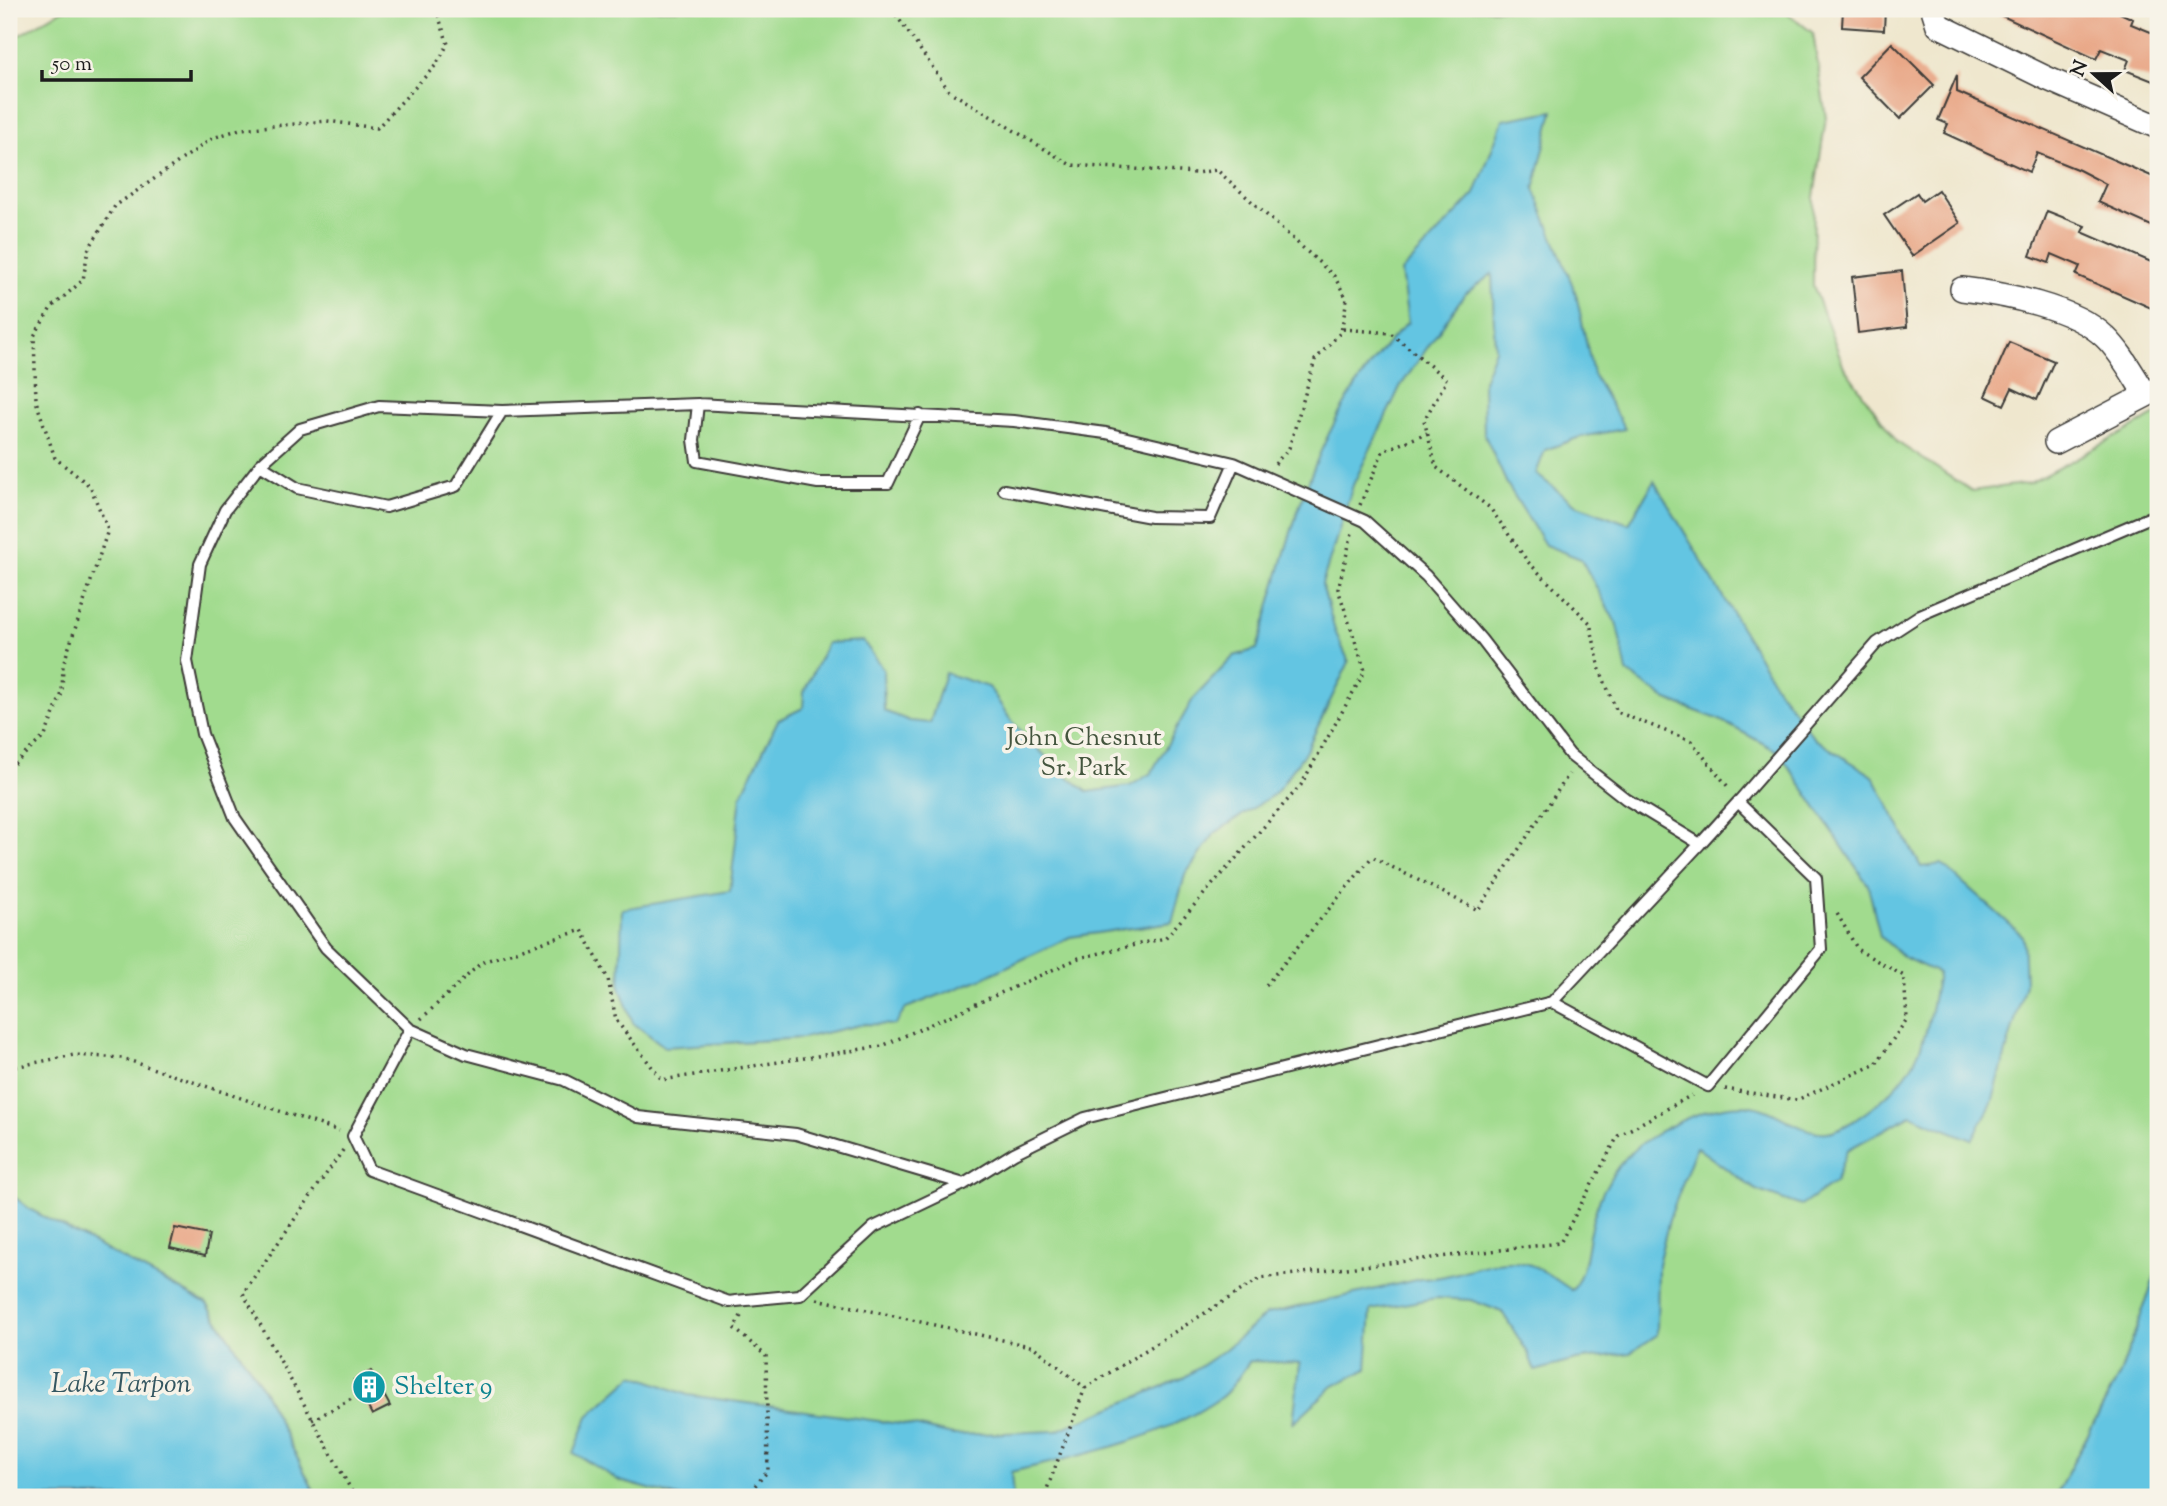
<svg xmlns="http://www.w3.org/2000/svg" width="2167" height="1506" viewBox="0 0 2167 1506" font-family="'Sorts Mill Goudy',serif">
  <style>
    .green { fill: #a1db8e; stroke: #5e7c55; stroke-width: 2 }
    .water { fill: #64c5e2; stroke: #40707f; stroke-width: 2 }
    .building { fill: #e9a888 }
    .lines { fill: none; stroke-linecap: round; stroke-linejoin: round }
    .lane-casing { stroke: #3c3a37; stroke-width: 14 }
    .street-casing { stroke: #3c3a37; stroke-width: 26 }
    .path { stroke: #3c3a37; stroke-width: 3.5; stroke-dasharray: 2 5; stroke-linecap: butt }
    .lane { stroke: #fff; stroke-width: 10 }
    .street { stroke: #fff; stroke-width: 23 }
    .labels { text-anchor: middle; dominant-baseline: central; stroke-width: 7; stroke-linejoin: round; paint-order: stroke }
    .park-label { font-size: 26px; fill: #44553e; stroke: #f7f3e8 }
    .culture-label { font-size: 26px; fill: #0d838f; stroke: #f7f3e8; text-anchor: start }
    .water-label { font-size: 28px; font-style: italic; fill: #355761; stroke: #f7f3e8 }
  </style>
  <rect width="100%" height="100%" fill="#f7f3e8"/>
  <filter id="ink" filterUnits="userSpaceOnUse"><feTurbulence type="fractalNoise" baseFrequency=".0143" numOctaves="2"/><feDisplacementMap in="SourceGraphic" scale="14" xChannelSelector="R" yChannelSelector="G"/><feConvolveMatrix kernelMatrix="1 2 1 2 8 2 1 2 1" color-interpolation-filters="sRGB"/></filter>
  <filter id="wash" filterUnits="userSpaceOnUse"><feTurbulence type="fractalNoise" baseFrequency=".00686" numOctaves="4" result="noise"/><feDisplacementMap in="SourceGraphic" scale="28" xChannelSelector="R" yChannelSelector="G"/><feGaussianBlur stdDeviation="1.57" result="paint"/><feColorMatrix in="noise" values="0 0 0 0 0 0 0 0 0 0 0 0 0 0 0 0 0 1.4 0 .05"/><feComposite in="paint" operator="in"/></filter>
  <g filter="url(#wash)">
    <rect width="100%" height="100%" fill="#efe7ce"/>
    <path class="green" d="M64 9H1782L1813 33 1826 118 1814 197 1813 285 1844 367 1897 442 1972 491 2030 483 2158 414V1268L2120 1374 2055 1497H317L259 1382 207 1304 31 1210 9 1193V41Z"/>
    <path class="water" d="M1553 111 1534 189 1576 294 1593 374 1625 429 1580 437 1545 450 1536 474 1575 504 1629 524 1654 481 1777 688 1815 739 1873 776 1921 867 1942 864 2023 936 2025 984 1992 1103 1972 1140 1911 1115 1847 1150 1835 1182 1801 1206 1756 1190 1696 1147 1669 1220 1658 1264 1657 1335 1630 1353 1576 1360 1535 1371 1528 1353 1502 1312 1471 1300 1436 1298 1371 1310 1367 1369 1333 1386 1293 1423 1300 1363 1250 1361C1241 1372 1232 1390 1220 1398 1159 1441 1081 1455 1011 1472L1013 1497H678L620 1481 574 1453 588 1416 634 1375 688 1395 915 1426 953 1435 1056 1431 1183 1378 1223 1351 1267 1314 1420 1279C1457 1279 1488 1257 1523 1263 1539 1265 1558 1282 1572 1290 1584 1274 1586 1255 1589 1235 1597 1196 1614 1161 1648 1139 1677 1120 1729 1096 1763 1109 1784 1116 1803 1134 1827 1132 1838 1131 1856 1120 1865 1113 1922 1073 1926 1038 1938 973L1903 957 1880 936 1868 885 1779 752 1720 720 1667 700 1627 672 1617 625 1581 559 1545 545 1507 484 1484 434 1483 381 1495 349 1492 274 1464 295 1400 387 1353 485 1322 584 1335 631 1349 662 1306 751 1276 793 1215 833 1185 875 1172 922 1070 937 981 979 906 1008 895 1025 865 1024 802 1038 665 1047 633 1023 620 987 622 909 730 891 741 796 778 720 803 708 804 692 827 643 863 641 883 669 884 711 910 721 930 723 945 673 989 687 1012 722 1060 771 1088 792 1130 786 1151 773 1193 699 1234 656 1257 649C1292 531 1316 411 1408 322L1401 272 1475 194 1503 120Z
      M9 1193 31 1210 207 1304 259 1382 317 1497H9Z
      M2158 1268V1497H2055L2120 1374Z"/>
    <g id="blocks">
      <path class="building" d="M1843 9H1885L1884 30 1842 27Z
        M1987 9H2122L2120 13 2133 19 2131 24 2158 35V83L2125 70 2129 60 2101 49 2096 59Z
        M1892 43 1934 85 1900 119 1859 77Z
        M1957 75V92L2158 179V229L2098 202 2106 184 2079 170 2037 153 2029 172 1944 133 1948 124 1938 120Z
        M1938 190 1960 223 1912 256 1884 215 1917 193 1922 201Z
        M2047 211 2085 226 2082 232 2158 265V311L2076 275 2080 266 2052 254 2049 263 2030 256Z
        M1902 271 1907 327 1858 333 1852 277Z
        M2009 342 2054 361 2037 400 2012 388 2004 405 1985 396Z
        M175 1228 209 1235 205 1256 170 1248Z
        M371 1371 390 1406 372 1415 354 1380Z"/>
    </g>
  </g>
  <g filter="url(#ink)">
    <use href="#blocks" fill-opacity="0" stroke="#3c3a37" stroke-width="2"/>
    <g class="lines">
      <g class="lane-casing">
        <path id="lane" d="M698 404 694 440 697 461 818 483H888L920 415
          M260 465 297 488 386 507 456 486 502 411
          M1004 490 1151 517 1210 518 1234 463
          M1738 802 1877 643 1920 615 2158 514
          M410 1029 353 1136 369 1170 729 1302 736 1301 800 1295 874 1227 964 1184 1014 1153 1085 1118 1552 1002 1700 844
          M964 1184 796 1134 638 1117 564 1080 466 1054 410 1029 326 948 235 818 202 734 187 661 200 564 225 510 260 465 300 429 379 406 502 411 698 404 1014 421 1106 433 1234 463 1365 521 1426 576 1481 639 1570 755 1626 799 1700 844 1738 802 1816 878 1821 949 1708 1086 1552 1002"/>
      </g>
      <g class="street-casing">
        <path id="street" d="M1933 9 1938 25 2046 78 2158 127
          M1962 289C2004 294 2074 307 2105 337 2122 353 2134 377 2146 395
          M2056 442 2158 389"/>
      </g>
      <path class="path" d="M892 9 949 91 1071 165 1195 173 1217 170 1334 276 1347 299 1341 332 1315 360 1289 448 1274 465
        M1343 329 1391 333 1447 380 1424 420 1436 467 1490 508 1528 562 1590 623 1600 670 1617 712 1691 741 1729 788
        M1360 505 1383 451 1427 433
        M9 768 45 736 62 693 63 665 108 530 90 486 55 458 36 401 34 336 51 308 83 280 88 250 115 206 213 138 240 129 327 121 377 128 436 65 448 44 436 9
        M1266 985 1372 857 1478 910 1569 774
        M421 1019 482 962 582 930 608 979 616 1020 662 1080 882 1046 1079 958 1165 938 1301 785 1365 671 1338 589 1353 529
        M9 1068 74 1055 122 1058 339 1131
        M1725 1089 1797 1100 1876 1064 1907 1019 1904 976 1858 950 1835 910
        M343 1150 243 1293 355 1497
        M817 1299 1034 1347 1085 1388 1044 1497
        M741 1316 734 1328 766 1356 768 1471 745 1497
        M1085 1388 1261 1278 1560 1243 1618 1136 1692 1095
        M312 1420 361 1394"/>
      <use href="#lane" class="lane"/>
      <use href="#street" class="street"/>
    </g>
  </g>
  <defs>
    <g id="building-disc" transform="scale(1.75)"><circle r="9.5" fill="#0f9aa8" stroke="#f7f3e8"/><path d="M-4-6H4V6H1V3H-1V6H-4ZM-2.5-4.3h1.7v1.8h-1.7ZM.8-4.3h1.7v1.8H.8ZM-2.5-1h1.7V.8h-1.7ZM.8-1h1.7V.8H.8Z" fill="#fff"/></g>
  </defs>
  <g fill-rule="evenodd">
    <use href="#building-disc" x="369" y="1387"/>
  </g>
  <g class="labels">
    <g class="park-label">
      <text x="1084" y="738">John Chesnut<tspan x="1084" dy="30">Sr. Park</tspan></text>
    </g>
    <g class="culture-label">
      <text x="394" y="1387">Shelter 9</text>
    </g>
    <g class="water-label">
      <text x="121" y="1385">Lake Tarpon</text>
    </g>
  </g>
  <rect width="2167" height="1506" fill="none" stroke="#f7f3e8" stroke-width="35"/>
  <g transform="translate(2094 74) rotate(291)" stroke="#f7f3e8" stroke-width="5" paint-order="stroke">
  <path d="M0-5L12 26L0 18L-12 26Z" fill="#1c1c1c"/>
  <text y="-10" font-size="19" font-weight="bold" text-anchor="middle" fill="#1c1c1c">N</text>
  </g>
  <path d="M42 70v10h149v-10" fill="none" stroke="#1c1c1c" stroke-width="3.5"/>
  <text x="52" y="70" font-size="21" fill="#1c1c1c" stroke="#f7f3e8" stroke-width="5" paint-order="stroke">50 m</text>
</svg>
